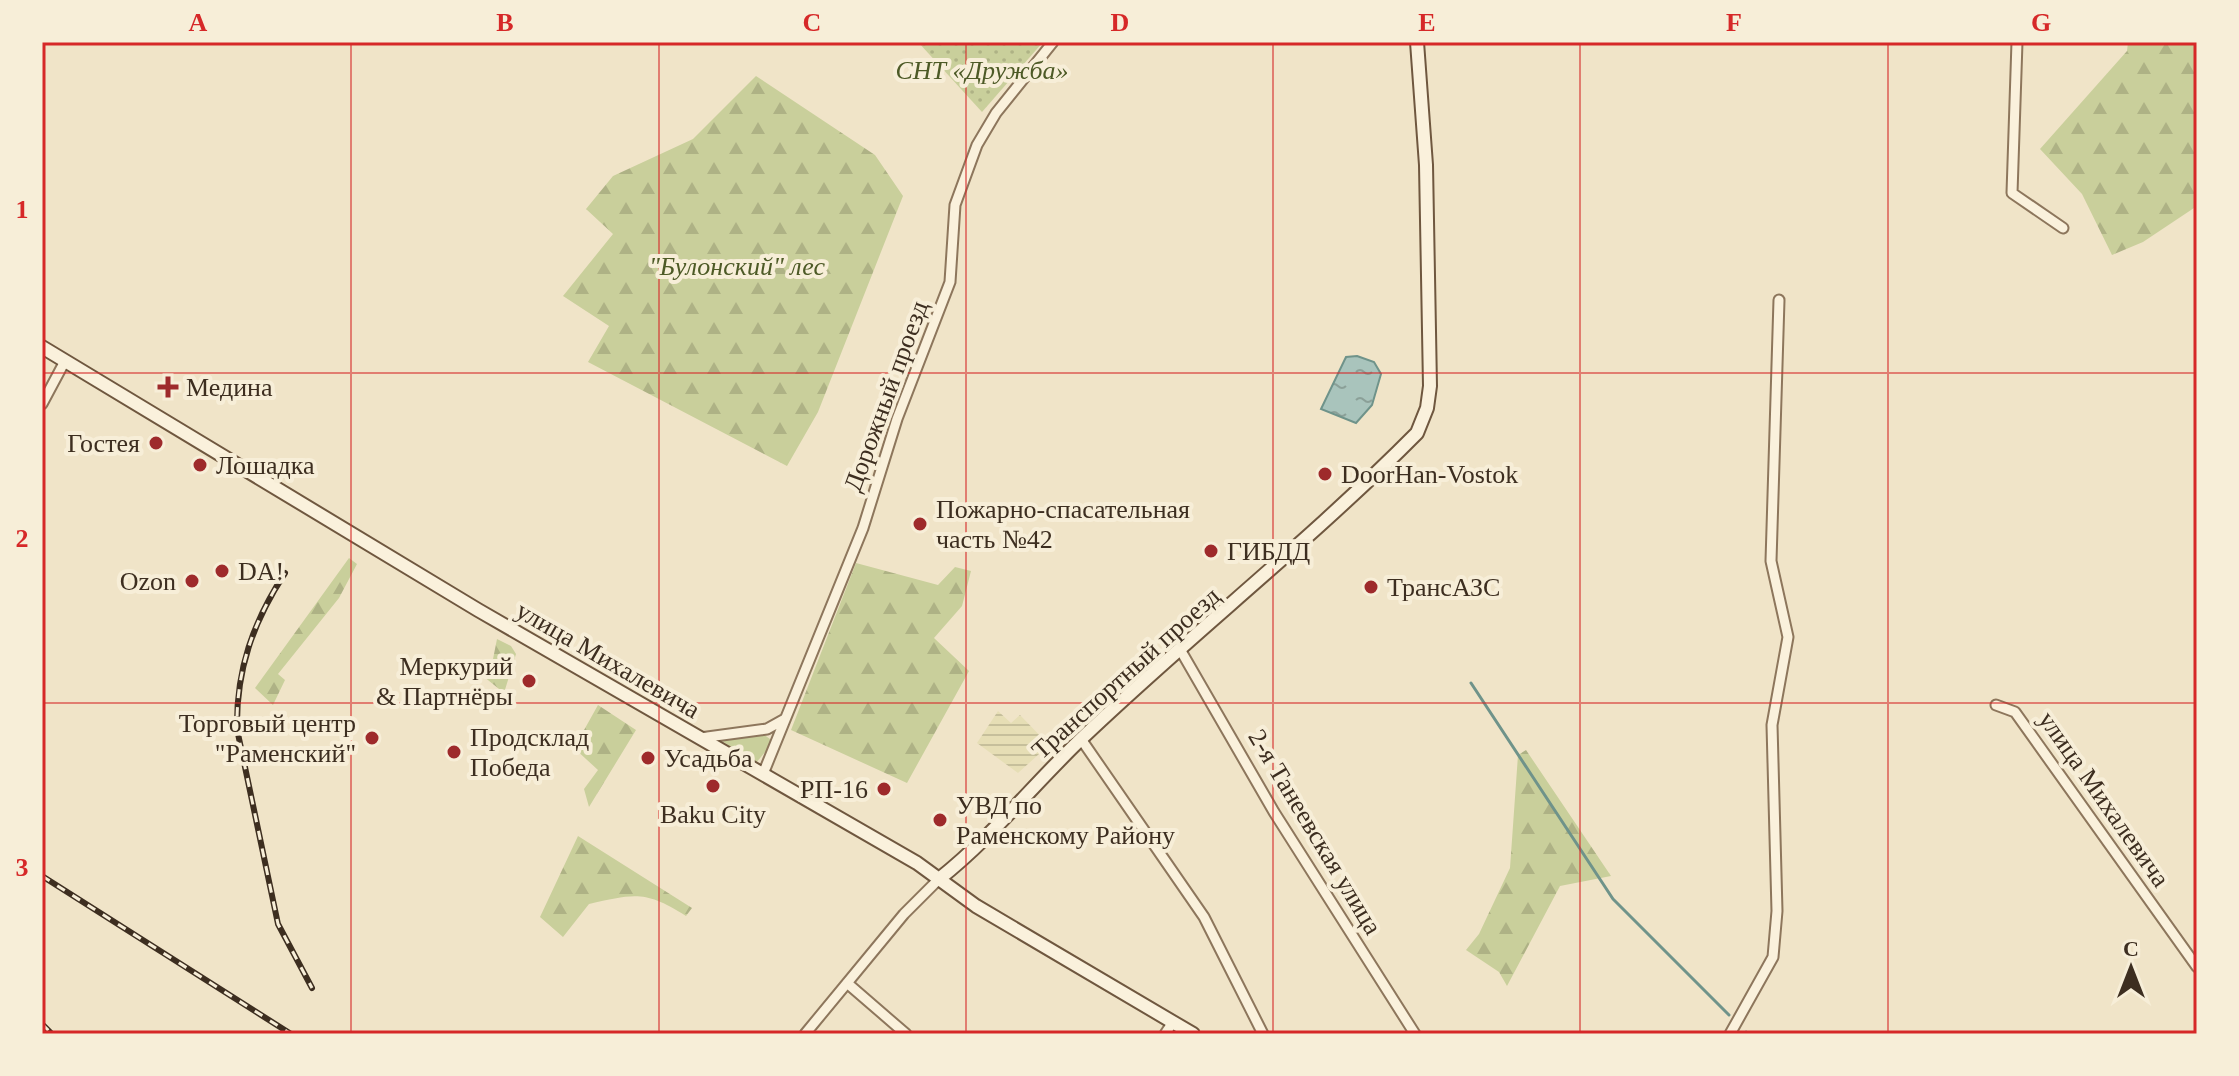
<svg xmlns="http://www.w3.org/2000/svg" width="2239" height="1076" viewBox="0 0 2239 1076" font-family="'Times New Roman',serif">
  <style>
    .farmland { fill: url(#farmland-rules) }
    .grass { fill: #c9cf9b }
    .forest { fill: url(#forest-firs) }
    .garden { fill: url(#garden-dots) }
    .water { fill: url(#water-ripples); stroke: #6f938a; stroke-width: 2 }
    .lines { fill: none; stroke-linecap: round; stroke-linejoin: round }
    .stream { stroke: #6f938a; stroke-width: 3 }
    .street-casing { stroke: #8d765c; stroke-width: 13 }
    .secondary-casing { stroke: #6f573f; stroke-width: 16 }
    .street { stroke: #faf1dc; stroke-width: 9 }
    .secondary { stroke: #faf1dc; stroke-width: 12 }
    .rail-casing { stroke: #3d2e20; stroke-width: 6 }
    .rail { stroke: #f7eed8; stroke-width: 3; stroke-dasharray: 9; stroke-linecap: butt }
    .grid { fill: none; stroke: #d62828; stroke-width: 2; stroke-opacity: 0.55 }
    .poi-dot { fill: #9e2a2b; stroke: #f7eed8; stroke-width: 3 }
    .labels { text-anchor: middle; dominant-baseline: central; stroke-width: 8; stroke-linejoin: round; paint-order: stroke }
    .park-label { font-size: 26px; font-style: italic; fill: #4d5a26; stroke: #f7eed8 }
    .poi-label { font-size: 26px; fill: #3d2e20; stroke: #f7eed8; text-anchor: start }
    .street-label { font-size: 26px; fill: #3d2e20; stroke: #f7eed8 }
    .neatline { fill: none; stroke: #d62828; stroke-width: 3 }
    .grid-label { font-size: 26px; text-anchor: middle; font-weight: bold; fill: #d62828 }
  </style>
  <defs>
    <pattern id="farmland-rules" width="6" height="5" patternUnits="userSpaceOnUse" patternTransform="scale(2)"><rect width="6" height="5" fill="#e6deb5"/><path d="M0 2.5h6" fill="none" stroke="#c6bf9b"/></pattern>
    <pattern id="forest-firs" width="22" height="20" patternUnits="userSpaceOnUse" patternTransform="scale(2)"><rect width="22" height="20" fill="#c9cf9b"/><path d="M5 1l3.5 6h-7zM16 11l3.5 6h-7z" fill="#aeb285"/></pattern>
    <pattern id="garden-dots" width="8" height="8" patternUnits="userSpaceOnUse" patternTransform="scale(2)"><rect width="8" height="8" fill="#c9cf9b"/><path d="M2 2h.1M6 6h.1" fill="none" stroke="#aeb285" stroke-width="1.8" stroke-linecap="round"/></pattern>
    <pattern id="water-ripples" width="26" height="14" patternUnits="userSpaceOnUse" patternTransform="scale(2)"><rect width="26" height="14" fill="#a9c4bc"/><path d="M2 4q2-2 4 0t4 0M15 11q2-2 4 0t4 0" fill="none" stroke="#8ba098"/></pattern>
  </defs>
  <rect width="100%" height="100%" fill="#f0e4c8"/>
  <path class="farmland" d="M998 711 1011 723 1020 715 1049 745 1018 773 977 743Z"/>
  <path class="grass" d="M763 734 770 739V746L756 763 722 741Z"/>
  <path class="forest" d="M2128 42H2197V206L2143 242 2112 255 2082 194 2040 149 2127 51Z
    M756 76 875 155 903 196 818 412 787 466 588 362 609 326 563 296 613 234 586 209 613 176 693 139Z
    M349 558 357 564 339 598 278 674 285 680 273 705 255 688Z
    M856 563 938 585 955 567 971 571 962 606 934 638 969 671 907 783 791 730Z
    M497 639 511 646 516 654 504 693 483 676 493 659Z
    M598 705 636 730 589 807 584 789 598 770 574 748Z
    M1526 750 1611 876 1560 886 1507 986 1499 972 1466 950 1479 934 1510 868 1518 755Z
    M578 836 692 908 686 916C645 890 635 894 589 904L563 937 540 917Z"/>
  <path class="garden" d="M918 42H1043L982 112Z"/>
  <path class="water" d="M1357 356 1374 362 1381 374 1372 405 1356 423 1321 409 1346 357Z"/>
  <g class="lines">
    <path class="stream" d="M1471 683 1613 899 1729 1015
      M1746 1032 1747 1034"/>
    <g class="street-casing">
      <path id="street" d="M2017 42 2012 193 2063 228
        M42 404 65 361
        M1181 651 1274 812 1415 1034
        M1996 705 2015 712 2197 967
        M700 738 767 729 785 719
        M1081 739 1204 917 1263 1034
        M763 774 863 528 897 419 950 282 955 205 977 145 996 113 1053 42
        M847 983 906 1034
        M805 1034 904 914 939 879
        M1165 1034 1173 1022
        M1730 1034 1773 957 1777 911 1772 725 1788 637 1771 561 1779 300"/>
    </g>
    <g class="secondary-casing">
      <path id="secondary" d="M42 347 478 610 917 863 976 906 1193 1034
        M939 879C991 838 1033 785 1081 739 1191 634 1310 541 1417 433L1427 408 1430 386 1426 165 1417 42"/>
    </g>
    <use href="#street" class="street"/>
    <use href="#secondary" class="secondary"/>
    <g class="rail-casing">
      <path id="rail" d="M285 573C253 622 236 670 237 729L278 924 312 988
        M42 876 291 1034
        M42 1024 52 1034"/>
    </g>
    <use href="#rail" class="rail"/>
  </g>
  <path class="grid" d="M351 42V1034M659 42V1034M966 42V1034M1273 42V1034M1580 42V1034M1888 42V1034M42 373H2197M42 703H2197"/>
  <g class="poi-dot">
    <path d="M164 375h8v8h8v8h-8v8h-8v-8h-8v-8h8z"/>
    <circle cx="156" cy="443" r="8"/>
    <circle cx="200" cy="465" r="8"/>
    <circle cx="1325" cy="474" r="8"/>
    <circle cx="920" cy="524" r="8"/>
    <circle cx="1211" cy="551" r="8"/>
    <circle cx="222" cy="571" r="8"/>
    <circle cx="192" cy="581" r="8"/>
    <circle cx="1371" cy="587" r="8"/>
    <circle cx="529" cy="681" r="8"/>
    <circle cx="372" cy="738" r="8"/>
    <circle cx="454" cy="752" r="8"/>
    <circle cx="648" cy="758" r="8"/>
    <circle cx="713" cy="786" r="8"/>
    <circle cx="884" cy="789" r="8"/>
    <circle cx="940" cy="820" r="8"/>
  </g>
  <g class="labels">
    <g class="park-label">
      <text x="982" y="70">СНТ «Дружба»</text>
      <text x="737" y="266">"Булонский" лес</text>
    </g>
    <g class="poi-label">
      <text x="186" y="387">Медина</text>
      <text x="140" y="443" text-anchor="end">Гостея</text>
      <text x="216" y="465">Лошадка</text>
      <text x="1341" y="474">DoorHan-Vostok</text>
      <text x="936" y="509">Пожарно-спасательная<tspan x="936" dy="30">часть №42</tspan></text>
      <text x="1227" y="551">ГИБДД</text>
      <text x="238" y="571">DA!</text>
      <text x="176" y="581" text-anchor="end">Ozon</text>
      <text x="1387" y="587">ТрансАЗС</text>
      <text x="513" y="666" text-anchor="end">Меркурий<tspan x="513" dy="30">&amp; Партнёры</tspan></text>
      <text x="356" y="723" text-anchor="end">Торговый центр<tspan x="356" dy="30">"Раменский"</tspan></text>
      <text x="470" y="737">Продсклад<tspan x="470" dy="30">Победа</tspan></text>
      <text x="664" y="758">Усадьба</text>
      <text x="868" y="789" text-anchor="end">РП-16</text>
      <text x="956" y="805">УВД по<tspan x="956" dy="30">Раменскому Району</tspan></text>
      <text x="713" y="814" text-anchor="middle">Baku City</text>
    </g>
    <g class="street-label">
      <text transform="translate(886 396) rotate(-70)">Дорожный проезд</text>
      <text transform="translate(608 660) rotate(30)">улица Михалевича</text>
      <text transform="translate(1126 673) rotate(-42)">Транспортный проезд</text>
      <text transform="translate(2104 799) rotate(55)">улица Михалевича</text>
      <text transform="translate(1315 832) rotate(59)">2-я Танеевская улица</text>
    </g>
  </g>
  <rect width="2239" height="1076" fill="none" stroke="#f7eed8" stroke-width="88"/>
  <g transform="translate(2131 968)" stroke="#f7eed8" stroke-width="6" paint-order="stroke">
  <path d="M0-6L14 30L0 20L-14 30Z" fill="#3d2e20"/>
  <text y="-12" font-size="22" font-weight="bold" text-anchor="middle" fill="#3d2e20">С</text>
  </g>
  <rect x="44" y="44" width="2151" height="988" class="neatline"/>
  <g class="grid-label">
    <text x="198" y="31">A</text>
    <text x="505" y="31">B</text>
    <text x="812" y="31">C</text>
    <text x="1120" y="31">D</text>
    <text x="1427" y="31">E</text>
    <text x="1734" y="31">F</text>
    <text x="2041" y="31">G</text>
    <text x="22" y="218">1</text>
    <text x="22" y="547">2</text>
    <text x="22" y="876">3</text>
  </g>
</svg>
